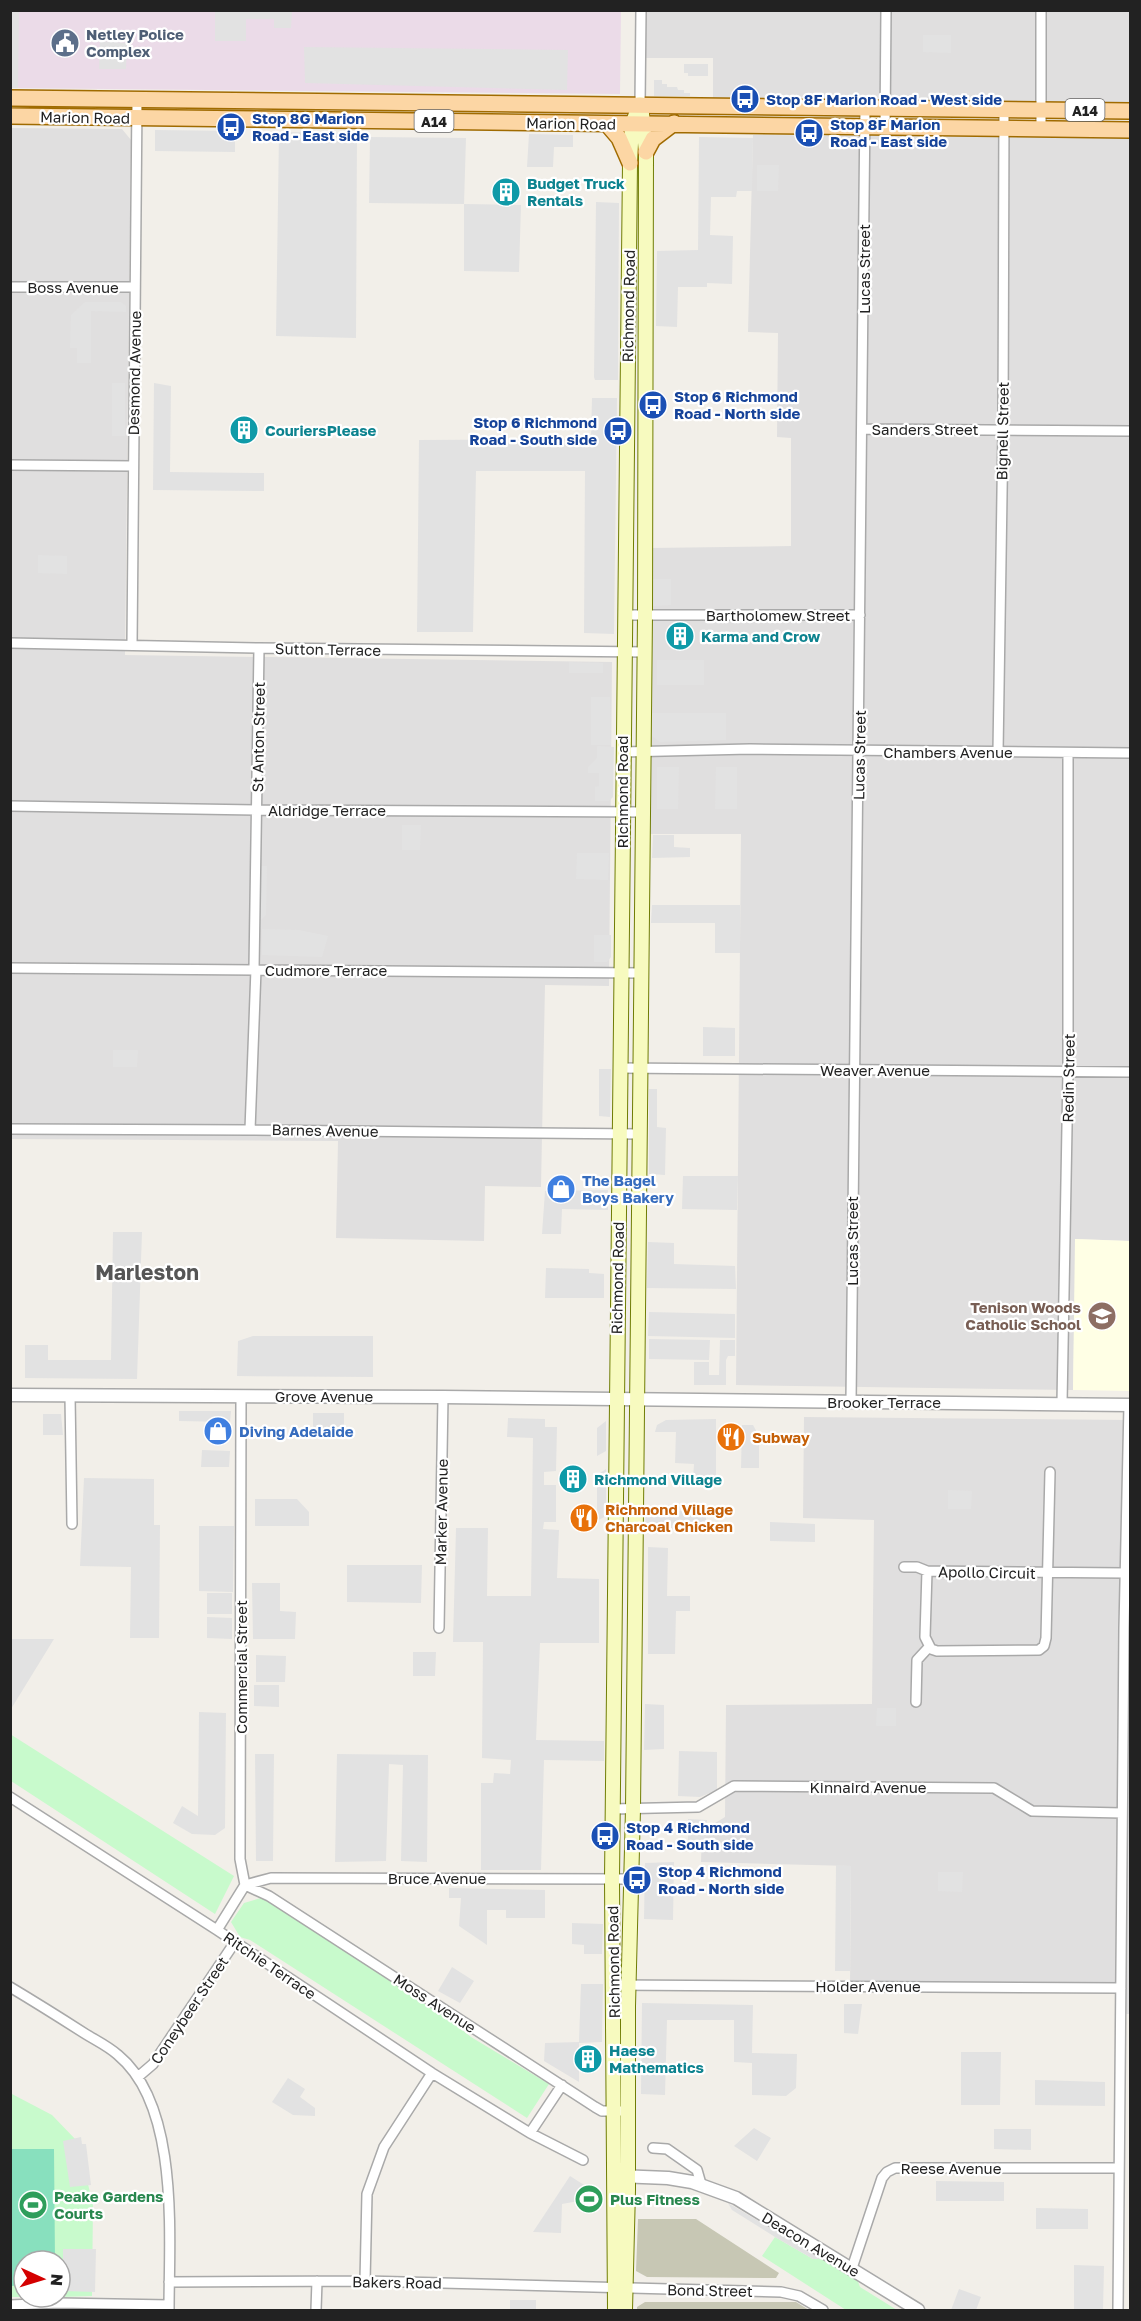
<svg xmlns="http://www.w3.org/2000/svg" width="1141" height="2321" viewBox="0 0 1141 2321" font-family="'Golos Text',sans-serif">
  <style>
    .residential { fill: #e0dfdf }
    .industrial { fill: #ebdbe8 }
    .education { fill: #ffffe5 }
    .construction { fill: #c7c7b4 }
    .park { fill: #c8facc }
    .pitch { fill: #88e0be }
    .parking { fill: #e2e2e2 }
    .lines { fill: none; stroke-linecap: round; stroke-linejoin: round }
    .minor-casing { stroke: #a9a9a9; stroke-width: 12 }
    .tertiary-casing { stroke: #a9a9a9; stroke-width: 15 }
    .secondary-casing { stroke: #707d05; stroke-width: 16 }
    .primary-casing { stroke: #a06b00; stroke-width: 18 }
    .minor { stroke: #fff; stroke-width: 9 }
    .tertiary { stroke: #fff; stroke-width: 12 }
    .secondary { stroke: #f7fabf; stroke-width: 14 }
    .primary { stroke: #fcd6a4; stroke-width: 15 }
    .labels { text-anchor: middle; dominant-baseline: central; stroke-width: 4.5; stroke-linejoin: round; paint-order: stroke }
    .shield { fill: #fff; stroke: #646464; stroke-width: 1.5 }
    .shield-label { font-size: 14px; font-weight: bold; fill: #222 }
    .service-label { font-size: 15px; font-weight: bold; fill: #4e5e75; stroke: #fff; text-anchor: start }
    .transit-label { font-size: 15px; font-weight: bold; fill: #164399; stroke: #fff; text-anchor: start }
    .street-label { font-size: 15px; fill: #222; stroke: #fff }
    .culture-label { font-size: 15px; font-weight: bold; fill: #0d838f; stroke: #fff; text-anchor: start }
    .shop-label { font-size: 15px; font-weight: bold; fill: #366cbe; stroke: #fff; text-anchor: start }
    .education-label { font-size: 15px; font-weight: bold; fill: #785e54; stroke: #fff; text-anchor: end }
    .food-label { font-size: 15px; font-weight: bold; fill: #c56008; stroke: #fff; text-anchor: start }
    .leisure-label { font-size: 15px; font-weight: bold; fill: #27864d; stroke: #fff; text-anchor: start }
    .district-label { font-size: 21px; font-weight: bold; fill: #555; stroke: #fff }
  </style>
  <rect width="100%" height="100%" fill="#f2efe9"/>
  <path class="residential" d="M641 11H1130V110L713 106V58H641Z
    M11 128 122 129 131 140 125 655 612 662 609 986 545 985 541 1187 485 1186 484 1241 336 1238 338 1141 11 1139Z
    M753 135 1130 138V1241L1076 1239 1073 1390 736 1385 741 834H650L651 548 791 546V438L777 437 778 333 748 332Z
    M804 1417 1130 1420V2014H1121V1988L850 1986 851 1866 701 1862 702 1831 725 1817 726 1705 872 1704 874 1520 803 1518Z"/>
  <path class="industrial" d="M11 11H621L620 94 11 88Z"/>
  <path class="education" d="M1075 1239 1130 1241V1391L1073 1390Z"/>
  <path class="construction" d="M638 2219H696L779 2273 776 2278 647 2277 636 2271Z
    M645 2302H796L809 2310H637V2307Z"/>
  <path class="park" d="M10 1734 234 1876 215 1914 11 1781Z
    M264 1897 455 2024 471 2037 549 2084 527 2118 250 1940 240 1937 231 1922 244 1903Z
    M10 2093 52 2115 77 2141 93 2204 92 2296 60 2297V2261H24V2297H11Z
    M775 2237 813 2259H822L857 2279 860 2287 897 2310H846L762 2256Z"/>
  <path class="pitch" d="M11 2149H54L55 2261H24V2285L11 2286Z"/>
  <path class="parking" d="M11 10 19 11 18 88H11Z
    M215 11H292L291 28H274V19H246V41H215Z
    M923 35H951V53L923 52Z
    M100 41 127 43 126 69H99Z
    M304 47 568 50 567 90 305 83Z
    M684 64H708V76H688V73H684Z
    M654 80H662V84H667V87H677L678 90H684V93H690V96H654Z
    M155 130 235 131V152L155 151Z
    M279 132 357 133 356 338 276 336Z
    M529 134 573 135V147H554L553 167H527Z
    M370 137 466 138 464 204 521 205 519 272 464 271V204L369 203Z
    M699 137 753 138 752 191H737L736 197H711L710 235 733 236 732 284 707 283V287H678L677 327 656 326 657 251 698 250Z
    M757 165H779L778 191H757Z
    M596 202 619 203 618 380H595L594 377Z
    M85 302H121L126 306V312L91 311V363H77V348H70L71 315Z
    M112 383H125V436H112Z
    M154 383 171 386 170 472 264 473V491L153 490Z
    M592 398H617L614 634 584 633 585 471H476L473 632H417L419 440 591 439Z
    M38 555 67 556V574L38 573Z
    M653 579H671V605L653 606Z
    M657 660H704V685H657Z
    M569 662 603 663V673H569Z
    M591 697H610L611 745H591Z
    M652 713H726V740L660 742 652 736Z
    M597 746 614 747 613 797 609 801H595V787L599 786V773H588V767L597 758Z
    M657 767H679L678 809H657Z
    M716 767H737V809H715Z
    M402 825H421L420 850H402Z
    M653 835H674V847L690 848V857L652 858Z
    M577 853H609L608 880 576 879Z
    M259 866H267L266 915 259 922Z
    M652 905H740V953H715V923H651Z
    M262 929 299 930 328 936 322 957 262 955Z
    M594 935H611V957L607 962H594Z
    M703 1027 735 1028V1056H703Z
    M113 1050H138L137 1067H113Z
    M599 1069H611L610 1117 599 1116Z
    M649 1089H657V1127L666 1128 665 1175 649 1174Z
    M683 1176H738L737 1210 682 1209Z
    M608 1190V1210L562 1209 561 1234H542L545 1191Z
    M113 1232H142L137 1379 25 1378V1345H48V1360H111Z
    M648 1242 674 1243V1264L735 1266 736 1289 647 1288Z
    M546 1268 589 1269V1273L604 1274V1298H545Z
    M649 1312 735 1314V1338L648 1336Z
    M253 1336H373V1377L237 1376 238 1341Z
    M649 1339 710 1340 709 1360 649 1359Z
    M720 1340H735V1356H728L726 1360V1385H694V1362H709V1375H719Z
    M179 1411H231L230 1422 179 1421Z
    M313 1413H344V1433H313Z
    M43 1414H61L63 1435H43Z
    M508 1418 545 1419V1427H557L556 1471 544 1472V1485H556V1522H544L543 1529 559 1530 557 1578 599 1579V1643H540L536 1740 604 1741V1761L544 1760 541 1870H481V1783H493L494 1773 510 1774 511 1760 482 1758 483 1642H453L456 1528H488L487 1596H531L533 1438 507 1437Z
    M716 1419V1480H693L694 1464 675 1463 676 1432H655L657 1425 666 1420Z
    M606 1421V1451L597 1456V1428Z
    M742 1425H753L759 1436V1468H741Z
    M202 1450 230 1451 229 1467H201Z
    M606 1469V1516L597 1521V1475Z
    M84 1478 154 1479V1525H160L159 1638H130L131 1567 80 1566Z
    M948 1490 972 1491 971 1509H948Z
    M255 1499H297L309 1512V1526H255Z
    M646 1510 706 1511V1520L681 1530H645Z
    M770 1522 815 1524V1542L770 1541Z
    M199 1526H234L233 1592 199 1591Z
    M648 1547 668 1548 667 1596H690V1611H676L675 1654H648Z
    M347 1565H422L421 1603 347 1602Z
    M252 1583H280V1611L296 1612 295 1639H253Z
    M207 1593H232V1614H207Z
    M207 1617 232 1618V1639L207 1638Z
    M11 1639H54L11 1709 10 1639Z
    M413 1652H436L435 1676H413Z
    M256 1655 286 1656 285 1682H256Z
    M254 1685H279V1707L254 1706Z
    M645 1704 664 1705V1749L644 1750Z
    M877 1708H896V1726H876Z
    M199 1712 226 1713 225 1828 215 1835 192 1834 173 1823 182 1806 198 1816Z
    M679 1751 717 1752V1790L700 1797 678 1796Z
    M255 1754H274L273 1861H256Z
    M337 1754 428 1755 427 1862 401 1861 403 1765 389 1764 386 1861 335 1862Z
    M688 1819 707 1820 706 1844 688 1843Z
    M674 1862 673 1920 644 1919 645 1863Z
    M836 1865 851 1866 850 1971H835Z
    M938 1872H963L962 1892 938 1891Z
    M449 1888 545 1890V1918H506V1910H487V1945L459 1926 461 1898H449Z
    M572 1923 603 1924 602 1954H584V1945L572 1944Z
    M452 1967 474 1981 460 2003 438 1991Z
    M581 1984H603L602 2042 579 2043V2082L544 2061 545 2043 579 2042Z
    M642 2003 753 2005 752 2053 797 2054 796 2088 786 2096 752 2095V2063L734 2062V2020H667L665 2095 641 2094Z
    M844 2004H862L858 2034 844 2033Z
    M961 2052H1001L1000 2105H961Z
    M288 2078 305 2089 300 2097 315 2108V2116L293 2115 272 2102Z
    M1035 2080 1105 2082V2106L1035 2105Z
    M754 2128 771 2138 757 2161 734 2146Z
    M994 2129H1031V2150L994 2149Z
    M81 2137 82 2144H86L91 2185 70 2187 63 2141Z
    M570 2176 592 2190 584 2200 562 2204 561 2233 533 2232Z
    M936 2181 1004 2182V2201H936Z
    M728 2203 777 2232 822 2259H813L775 2237 732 2210Z
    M1036 2208 1088 2209V2229H1036Z
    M63 2249H96L95 2292 63 2291Z
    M1074 2265 1104 2266 1103 2310H1074Z
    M959 2289 981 2297 976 2310H951Z
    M510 2300H536V2310H510Z"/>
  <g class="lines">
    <g class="minor-casing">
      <path id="minor" d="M640 104 641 10
        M885 128 886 10
        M1041 129V10
        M10 287H135
        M863 429 1130 431
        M10 465 133 466
        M624 615H860
        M10 643 259 648 645 652
        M132 645 137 100
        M622 752 750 749 1130 753
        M998 752 1003 429 1004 110
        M10 806 256 810 643 812
        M10 968 641 973
        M254 969 259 648
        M619 1068 1130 1072
        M10 1129 250 1130 639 1134
        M250 1130 256 969
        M70 1396 72 1524
        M851 1402C854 971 864 540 865 108
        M1062 1403 1068 1071V753
        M904 1567H917L927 1571 1125 1573
        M927 1571 925 1637 931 1649 937 1651 1039 1650 1044 1646 1046 1638 1050 1472
        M439 1628 443 1397
        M916 1702 917 1660 929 1647
        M10 1797 217 1930 432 2073 530 2133 562 2085
        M613 1809 698 1807 734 1786 994 1788 1032 1811 1122 1813
        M245 1885 269 1896 595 2107 602 2111H628
        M245 1885 271 1878 630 1879
        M217 1930 245 1885 240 1859 241 1396
        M614 1985 1121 1988
        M10 1987C35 2002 59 2017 84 2033 95 2040 108 2046 118 2055 180 2106 169 2237 169 2310
        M139 2076 153 2064 235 1942
        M530 2133 583 2160
        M653 2148 667 2149 697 2170 701 2184
        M852 2268 882 2178 887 2172 895 2168H1119
        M365 2281 367 2194 384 2147 432 2073
        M169 2282 365 2281 781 2292 799 2296 823 2310
        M10 2305 59 2303 169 2305
        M316 2310 317 2281
        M1118 2310 1124 1628 1129 1405"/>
    </g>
    <g class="tertiary-casing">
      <path id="tertiary" d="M10 1395 443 1397 1130 1405
        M618 2176 668 2178 692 2182 736 2198 918 2310"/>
    </g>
    <g class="secondary-casing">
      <path id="secondary" d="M615 2310 612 1880 630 163 632 124 640 104
        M625 2310 628 2190V2006L633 1809 645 615 646 152 642 114"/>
    </g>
    <g class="primary-casing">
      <path id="primary" d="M10 98 1130 111
        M10 116C384 120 757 127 1130 130
        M607 124 619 138 630 163
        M646 152 653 139 674 123"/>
    </g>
    <use href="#minor" class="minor"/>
    <use href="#tertiary" class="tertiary"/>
    <use href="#secondary" class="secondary"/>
    <use href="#primary" class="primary"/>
  </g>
  <defs>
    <g id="civic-disc" transform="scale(1.5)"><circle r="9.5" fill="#5c6f8a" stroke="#fff"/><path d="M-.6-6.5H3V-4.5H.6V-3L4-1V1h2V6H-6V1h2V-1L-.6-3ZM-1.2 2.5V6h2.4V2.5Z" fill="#fff"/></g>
    <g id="bus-disc" transform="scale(1.5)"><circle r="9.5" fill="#1a4fb4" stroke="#fff"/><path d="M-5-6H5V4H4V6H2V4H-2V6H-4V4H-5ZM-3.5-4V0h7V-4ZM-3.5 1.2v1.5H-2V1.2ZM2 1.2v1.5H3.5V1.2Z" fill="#fff"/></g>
    <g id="building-disc" transform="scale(1.5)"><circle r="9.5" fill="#0f9aa8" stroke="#fff"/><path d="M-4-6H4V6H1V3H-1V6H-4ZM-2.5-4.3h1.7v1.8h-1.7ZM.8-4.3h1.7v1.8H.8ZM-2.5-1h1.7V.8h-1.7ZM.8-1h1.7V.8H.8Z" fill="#fff"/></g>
    <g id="shop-disc" transform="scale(1.5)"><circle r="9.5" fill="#3f7fe0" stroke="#fff"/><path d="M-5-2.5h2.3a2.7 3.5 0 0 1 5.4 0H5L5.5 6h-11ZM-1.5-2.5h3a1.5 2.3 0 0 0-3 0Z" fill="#fff"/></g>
    <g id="school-disc" transform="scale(1.5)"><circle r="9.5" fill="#8d6e63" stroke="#fff"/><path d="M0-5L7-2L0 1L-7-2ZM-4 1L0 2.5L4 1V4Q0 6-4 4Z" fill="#fff"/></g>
    <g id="restaurant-disc" transform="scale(1.5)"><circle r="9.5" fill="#e8710a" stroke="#fff"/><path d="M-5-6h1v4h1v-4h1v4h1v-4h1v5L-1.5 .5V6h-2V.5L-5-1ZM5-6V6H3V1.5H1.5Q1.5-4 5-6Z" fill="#fff"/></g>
    <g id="stadium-disc" transform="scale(1.5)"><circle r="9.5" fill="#2e9e5b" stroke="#fff"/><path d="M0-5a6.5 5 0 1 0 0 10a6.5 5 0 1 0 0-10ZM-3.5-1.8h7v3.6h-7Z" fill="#fff"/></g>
  </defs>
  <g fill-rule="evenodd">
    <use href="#civic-disc" x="65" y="43"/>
    <use href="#bus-disc" x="745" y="99"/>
    <use href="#bus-disc" x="231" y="127"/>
    <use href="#bus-disc" x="809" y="133"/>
    <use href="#building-disc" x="506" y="192"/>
    <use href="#bus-disc" x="653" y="405"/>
    <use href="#building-disc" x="244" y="430"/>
    <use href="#bus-disc" x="618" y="431"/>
    <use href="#building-disc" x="680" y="636"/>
    <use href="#shop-disc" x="561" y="1189"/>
    <use href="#school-disc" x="1102" y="1316"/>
    <use href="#shop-disc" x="218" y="1431"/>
    <use href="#restaurant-disc" x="731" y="1437"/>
    <use href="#building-disc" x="573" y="1479"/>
    <use href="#restaurant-disc" x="584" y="1518"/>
    <use href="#bus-disc" x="605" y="1836"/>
    <use href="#bus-disc" x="637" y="1880"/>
    <use href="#building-disc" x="588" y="2059"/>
    <use href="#stadium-disc" x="589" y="2199"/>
    <use href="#stadium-disc" x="33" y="2205"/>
  </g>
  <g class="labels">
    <g class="shield">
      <rect x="1065.5" y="99" width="39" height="22" rx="4.5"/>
      <rect x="414.5" y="110" width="39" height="22" rx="4.5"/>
    </g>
    <g class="shield-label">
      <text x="1085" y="110">A14</text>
      <text x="434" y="121">A14</text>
    </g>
    <g class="service-label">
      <text x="86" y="34">Netley Police<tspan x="86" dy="17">Complex</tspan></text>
    </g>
    <g class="transit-label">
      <text x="766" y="99">Stop 8F Marion Road - West side</text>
      <text x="252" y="118">Stop 8G Marion<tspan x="252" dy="17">Road - East side</tspan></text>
      <text x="830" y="124">Stop 8F Marion<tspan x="830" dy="17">Road - East side</tspan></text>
      <text x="674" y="396">Stop 6 Richmond<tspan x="674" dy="17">Road - North side</tspan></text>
      <text x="597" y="422" text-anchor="end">Stop 6 Richmond<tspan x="597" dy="17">Road - South side</tspan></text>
      <text x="626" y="1827">Stop 4 Richmond<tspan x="626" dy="17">Road - South side</tspan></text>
      <text x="658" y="1871">Stop 4 Richmond<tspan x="658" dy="17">Road - North side</tspan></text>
    </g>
    <g class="street-label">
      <text transform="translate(85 117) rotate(1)">Marion Road</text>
      <text transform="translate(571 123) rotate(1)">Marion Road</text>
      <text transform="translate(864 269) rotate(-90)">Lucas Street</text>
      <text x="73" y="287">Boss Avenue</text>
      <text transform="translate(628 306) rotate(-89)">Richmond Road</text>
      <text transform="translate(134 373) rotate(-89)">Desmond Avenue</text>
      <text x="925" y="429">Sanders Street</text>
      <text transform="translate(1002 431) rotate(-89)">Bignell Street</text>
      <text x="778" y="615">Bartholomew Street</text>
      <text transform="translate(328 649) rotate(1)">Sutton Terrace</text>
      <text transform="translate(258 737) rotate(-89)">St Anton Street</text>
      <text x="948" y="752">Chambers Avenue</text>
      <text transform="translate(859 755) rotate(-89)">Lucas Street</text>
      <text transform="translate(622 792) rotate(-90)">Richmond Road</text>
      <text x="327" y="810">Aldridge Terrace</text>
      <text x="326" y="970">Cudmore Terrace</text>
      <text x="875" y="1070">Weaver Avenue</text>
      <text transform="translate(1068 1078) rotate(-89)">Redin Street</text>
      <text transform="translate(325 1130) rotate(1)">Barnes Avenue</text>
      <text transform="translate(852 1241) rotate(-90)">Lucas Street</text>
      <text transform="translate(617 1278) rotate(-89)">Richmond Road</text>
      <text x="324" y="1396">Grove Avenue</text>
      <text x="884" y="1402">Brooker Terrace</text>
      <text transform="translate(441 1512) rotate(-89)">Marker Avenue</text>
      <text transform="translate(987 1572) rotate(1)">Apollo Circuit</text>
      <text transform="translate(241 1667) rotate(-90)">Commercial Street</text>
      <text x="868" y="1787">Kinnaird Avenue</text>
      <text x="437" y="1878">Bruce Avenue</text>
      <text transform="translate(613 1962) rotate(-91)">Richmond Road</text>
      <text transform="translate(270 1965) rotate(34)">Ritchie Terrace</text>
      <text x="868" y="1986">Holder Avenue</text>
      <text transform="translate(435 2003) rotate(33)">Moss Avenue</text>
      <text transform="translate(189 2010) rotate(-56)">Coneybeer Street</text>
      <text x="951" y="2168">Reese Avenue</text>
      <text transform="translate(811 2244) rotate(31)">Deacon Avenue</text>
      <text transform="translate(397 2282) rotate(1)">Bakers Road</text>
      <text transform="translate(710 2290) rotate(1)">Bond Street</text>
    </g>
    <g class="culture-label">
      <text x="527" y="183">Budget Truck<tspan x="527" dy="17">Rentals</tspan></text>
      <text x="265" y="430">CouriersPlease</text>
      <text x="701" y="636">Karma and Crow</text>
      <text x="594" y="1479">Richmond Village</text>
      <text x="609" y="2050">Haese<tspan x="609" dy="17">Mathematics</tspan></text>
    </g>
    <g class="shop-label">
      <text x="582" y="1180">The Bagel<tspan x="582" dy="17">Boys Bakery</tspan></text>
      <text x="239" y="1431">Diving Adelaide</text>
    </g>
    <g class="education-label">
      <text x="1081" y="1307">Tenison Woods<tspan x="1081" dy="17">Catholic School</tspan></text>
    </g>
    <g class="food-label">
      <text x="752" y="1437">Subway</text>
      <text x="605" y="1509">Richmond Village<tspan x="605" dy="17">Charcoal Chicken</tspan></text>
    </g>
    <g class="leisure-label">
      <text x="54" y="2196">Peake Gardens<tspan x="54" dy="17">Courts</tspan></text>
      <text x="610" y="2199">Plus Fitness</text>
    </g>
    <g class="district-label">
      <text x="147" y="1272">Marleston</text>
    </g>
  </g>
  <rect width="1141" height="2321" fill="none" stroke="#222222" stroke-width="24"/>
  <g transform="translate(42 2279) rotate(94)"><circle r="28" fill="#ffffff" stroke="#a7a7a7" stroke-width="1.5"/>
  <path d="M0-4.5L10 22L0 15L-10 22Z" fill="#d40000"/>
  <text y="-9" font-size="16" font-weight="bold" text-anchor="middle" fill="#222222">N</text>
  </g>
</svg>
